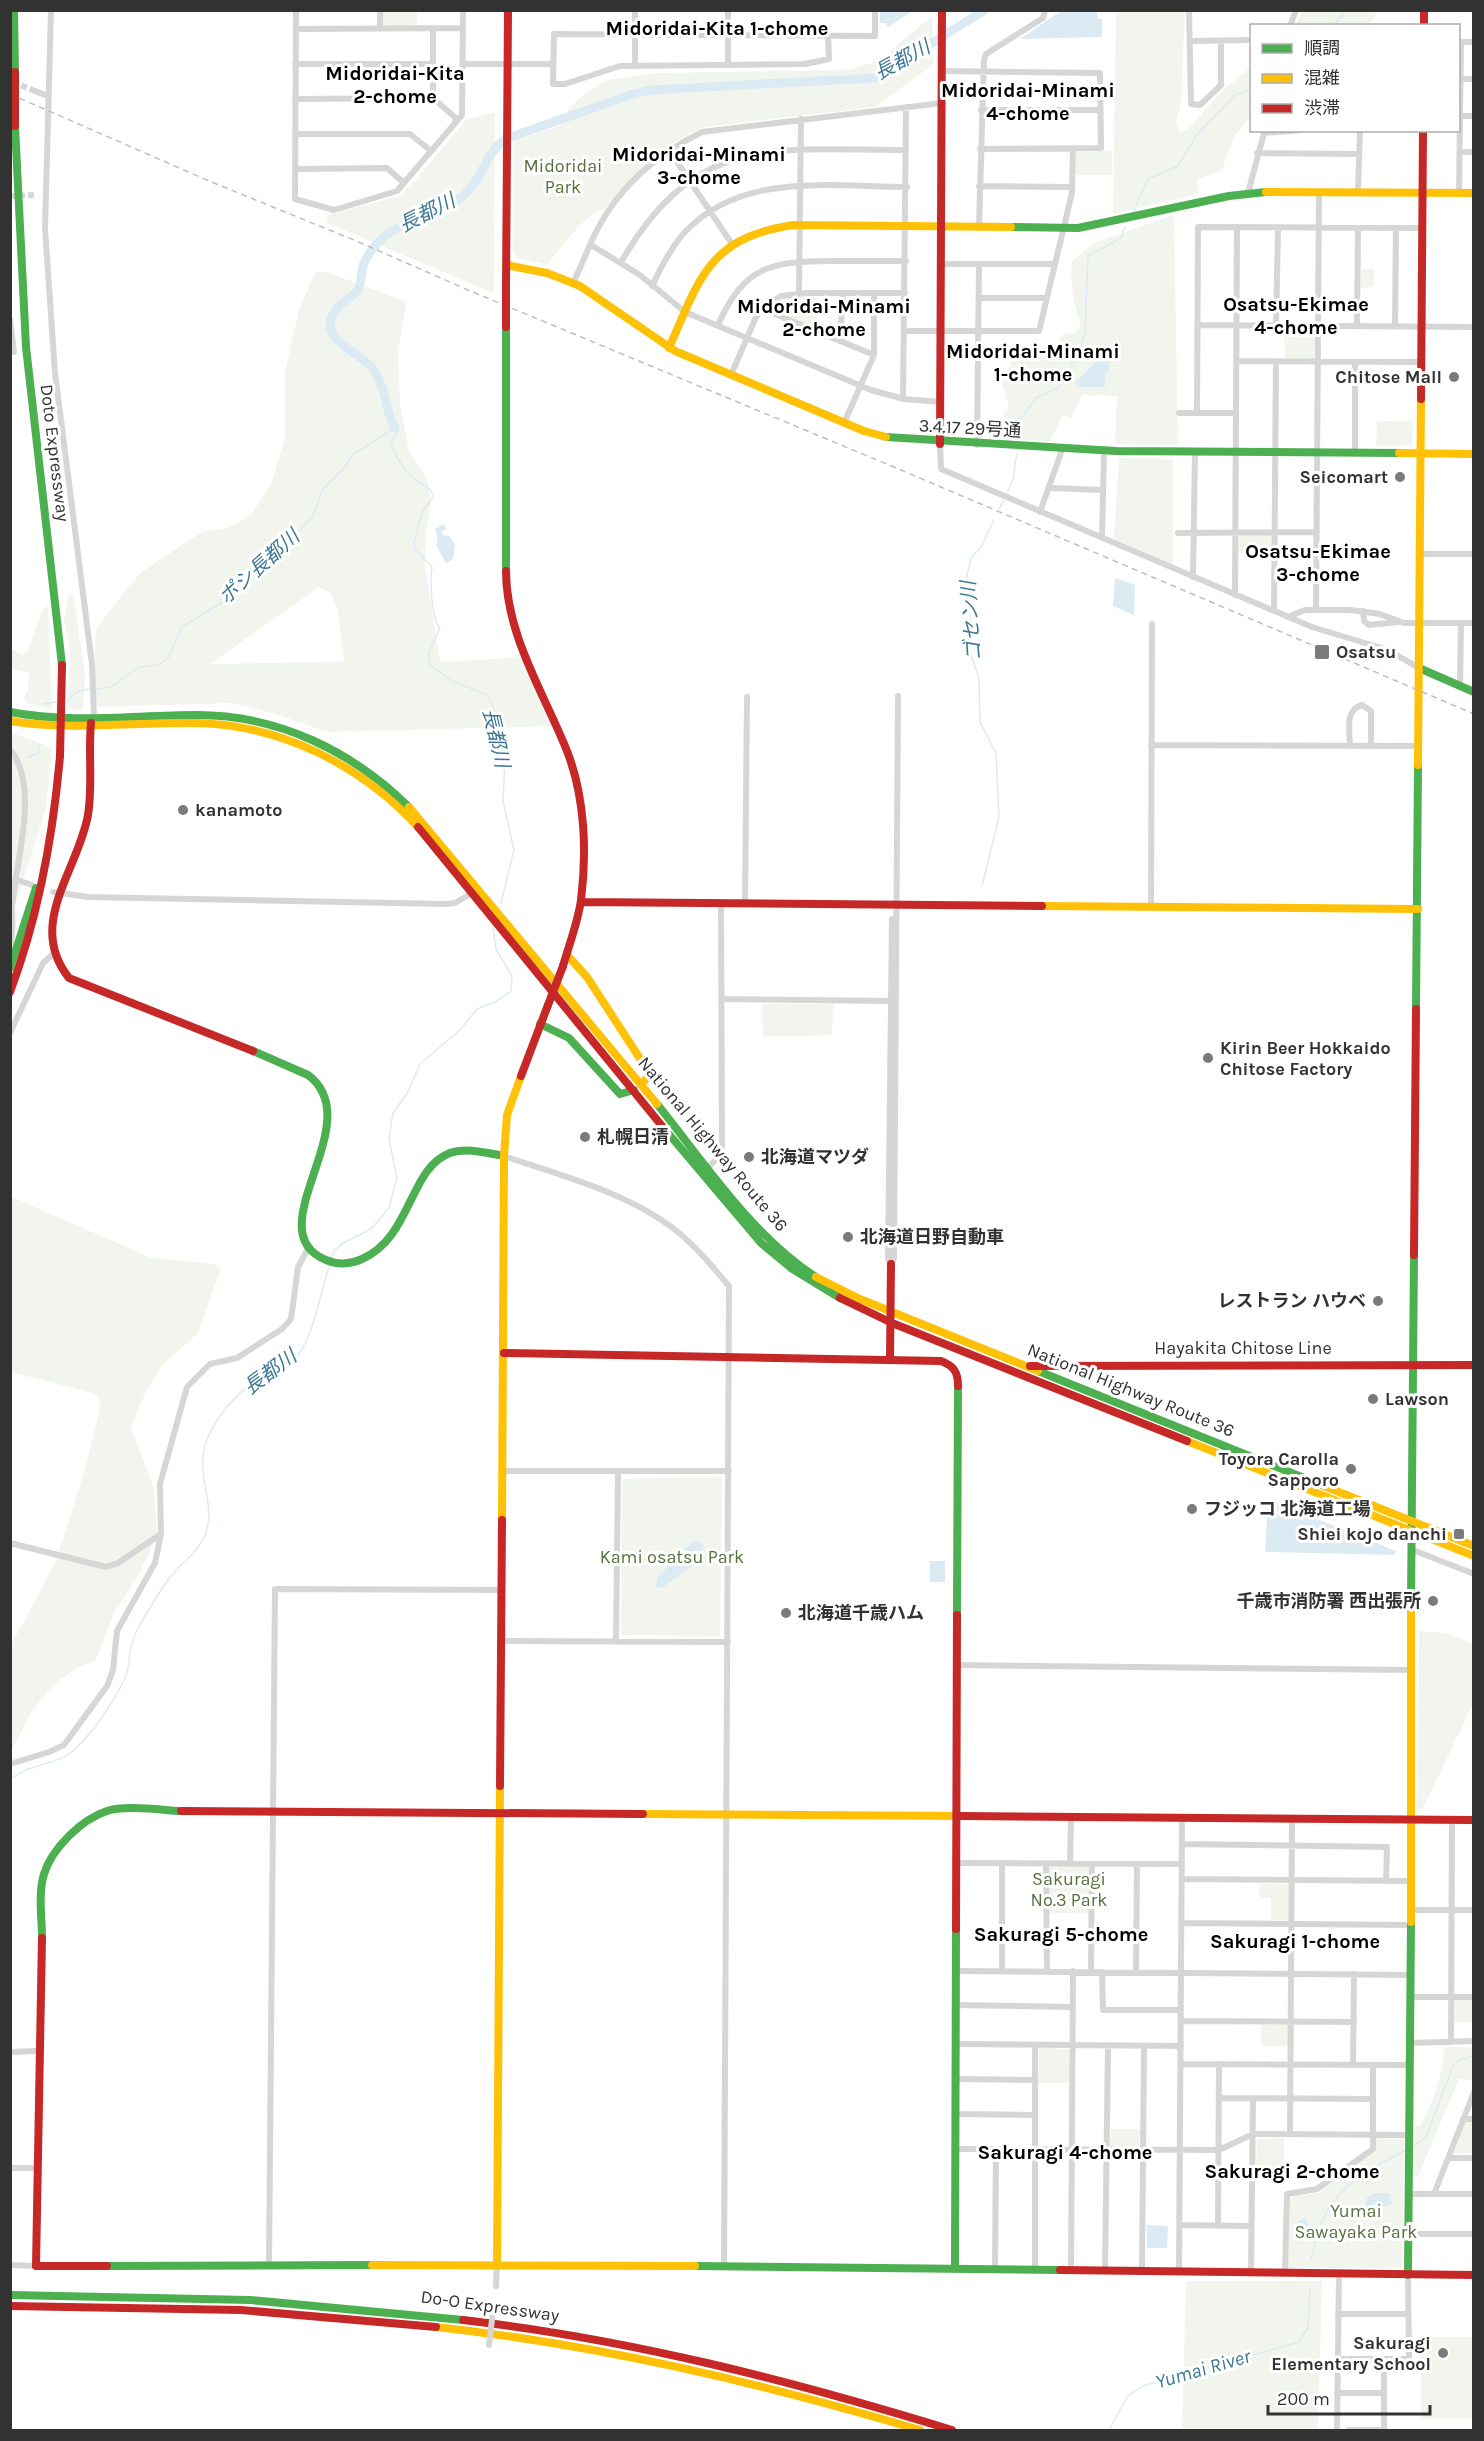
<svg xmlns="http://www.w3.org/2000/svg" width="1484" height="2441" viewBox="0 0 1484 2441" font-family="Karla,'Noto Sans JP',sans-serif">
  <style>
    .green { fill: #f1f5ed; fill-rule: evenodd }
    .water { fill: #dcebf3 }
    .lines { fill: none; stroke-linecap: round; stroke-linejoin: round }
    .stream { stroke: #dcebf3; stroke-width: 1.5 }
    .river { stroke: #dcebf3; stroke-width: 9 }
    .street-tunnel { stroke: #d6d6d6; stroke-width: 6; stroke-dasharray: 6 3; stroke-linecap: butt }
    .street { stroke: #d6d6d6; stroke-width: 6 }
    .fast { stroke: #4caf50; stroke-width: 8 }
    .slow { stroke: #ffc107; stroke-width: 8 }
    .jam { stroke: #c62828; stroke-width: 8 }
    .rail { stroke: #bebebe; stroke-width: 1.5; stroke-dasharray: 6 4.5; stroke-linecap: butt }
    .street-bridge { stroke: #d6d6d6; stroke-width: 6 }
    .jam-bridge { stroke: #c62828; stroke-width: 8 }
    .poi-dot { fill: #7a7a7a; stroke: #fff; stroke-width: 2 }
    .labels { text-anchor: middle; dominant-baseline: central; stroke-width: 6; stroke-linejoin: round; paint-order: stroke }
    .park-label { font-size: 18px; fill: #58703d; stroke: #fff }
    .poi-label { font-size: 18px; font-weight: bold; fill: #323232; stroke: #fff; text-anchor: start }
    .street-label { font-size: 18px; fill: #323232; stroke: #fff }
    .neighbourhood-label { font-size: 20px; font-weight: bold; fill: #000; stroke: #fff }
    .water-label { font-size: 20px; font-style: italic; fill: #3d7997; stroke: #fff }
  </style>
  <rect width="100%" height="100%" fill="#fff"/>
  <path class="green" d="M383 11H417V26H383Z
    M1116 11H1185L1181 102 1176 122 1180 133 1190 127 1222 91 1251 67 1252 116 1234 136 1222 170 1196 180 1199 194 1113 214Z
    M1302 11V10L1378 11 1368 25H1296Z
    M932 16 934 64 875 107 705 127C656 147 639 171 604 210 585 212 560 250 547 265L517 258 513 250 514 141 561 125 569 108 583 95 607 80 660 73 848 70 878 61Z
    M495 112 494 293 327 223 328 215 399 196 420 175 467 119Z
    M1112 151V175H1076V152Z
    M1174 215 1178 445 1115 444 1117 396 1082 395 1071 418 1063 414 1050 441 989 439 988 434 1009 408 1002 383 1012 360 1024 355H1048L1063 334 1075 333 1081 325C1073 303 1070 284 1072 261L1094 243Z
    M1361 269H1374V287L1361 288Z
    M324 271 404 301 406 306 398 351 400 405 409 451 427 479 431 503 426 532 425 565 440 662 528 657 560 726 327 732 273 713 232 703 92 707 96 629 127 588 143 571 203 531 227 528 245 519 253 512 272 482 285 436V372L299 310 315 273ZM319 587 331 593 338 611 344 662 210 664Z
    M791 296 816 297 817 329 771 309V306Z
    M1284 328 1315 329 1314 359 1285 358Z
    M1377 421H1413L1412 445 1376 446Z
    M1119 458 1173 459V565L1114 539Z
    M1239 535H1272L1271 553H1238Z
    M73 594 85 674 83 711 68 708 70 648 64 621 68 596Z
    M48 606 52 709 26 703 24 698 28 690 29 673 10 669 11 649 23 655 28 651 43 609Z
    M11 732 52 748 46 809 11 917Z
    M762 1004H833L832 1035 763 1037Z
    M11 1197 152 1258 207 1263 217 1265 221 1269 197 1334 162 1365 147 1389 131 1427 154 1489 157 1536 139 1574 114 1613 96 1660C65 1671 43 1692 27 1720 21 1731 19 1740 11 1749V1645L56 1561 86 1466 101 1404 97 1394 11 1372Z
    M722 1477 720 1636 621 1635 622 1479Z
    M1419 1631 1446 1633 1474 1644 1473 1704 1422 1810H1417Z
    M1048 1866H1089V1913H1049Z
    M1259 1884H1288V1920H1271V1898L1259 1897Z
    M1454 1999H1473V2022H1454Z
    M1261 2025H1288V2046H1262Z
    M1444 2047H1473V2080L1459 2079 1418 2176 1413 2177 1415 2127 1420 2126C1433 2102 1443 2075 1444 2047Z
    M1039 2048 1069 2049V2083H1038Z
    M1464 2122H1473V2153L1453 2154Z
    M1111 2129H1140L1139 2147 1110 2146Z
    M1284 2138V2168L1256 2169 1257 2139Z
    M1376 2138 1404 2139 1402 2268H1288L1290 2199 1295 2196 1318 2193 1376 2149Z
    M1186 2281H1322L1318 2430H1182Z
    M1421 2337H1473V2418L1421 2419Z"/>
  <path class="water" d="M880 11V10L913 11 888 27 886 23H880Z
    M1061 11H1097L1098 19H1102V37L1020 39Z
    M1110 361 1109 371 1105 373V387H1081L1075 383 1096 362Z
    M444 524 446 529 442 531V535L450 536 455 545 453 559 446 564 436 545 438 542 435 529Z
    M1115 578 1135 585 1134 615 1113 606Z
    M1268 1499 1396 1551 1395 1555 1265 1552Z
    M697 1540 704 1546 691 1567 662 1588 656 1587 657 1578 691 1543Z
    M930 1561H945V1582H930Z
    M1373 2193H1389L1392 2204 1370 2211 1366 2206V2199Z
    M1305 2218 1308 2226 1304 2240 1299 2242 1294 2231 1299 2221Z
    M1147 2225 1168 2226 1167 2248H1147Z"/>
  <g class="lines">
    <path class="stream" d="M1332 26 1342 16 1343 10
      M1133 213 1148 179 1178 166 1196 136 1235 95 1252 89
      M1017 439 1016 420 1023 416 1036 398 1058 388 1081 347 1085 334 1088 256 1121 238 1125 226
      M1007 493 1013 479 1017 453
      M999 509 1004 501
      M95 689 111 687 139 667 159 665 169 657 182 627 229 598 251 570 289 542 313 516 323 489 345 467 352 455 395 428 397 435 390 442C396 456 402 468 413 478 421 485 429 485 434 496L422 512 414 542 415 549 432 567C430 580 431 618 440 628L429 652V664L452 681 485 694 491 701 495 714 505 761 503 801 514 850 501 903
      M67 701 78 691 91 689
      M43 704 56 702
      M27 758 38 753 39 746
      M982 886 999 817 996 753 980 722 979 678 970 652 972 628 965 584 971 558 981 547 994 520
      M331 1259 334 1251 343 1243 371 1229 389 1208 397 1178 389 1139 393 1113 408 1092 420 1064 460 1030 477 1009 497 1001 511 991 512 976 496 949 493 928
      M10 1780C29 1763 57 1766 75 1749 94 1731 114 1702 125 1678 129 1670 129 1661 130 1652 132 1638 139 1626 146 1614 153 1603 160 1591 168 1580 180 1563 197 1555 205 1535 219 1499 188 1470 212 1429 224 1407 243 1388 265 1375 274 1370 286 1367 293 1360 313 1343 321 1289 330 1264
      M1413 2147 1426 2137 1453 2066 1459 2060 1474 2056
      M1311 2259C1315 2246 1318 2231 1324 2218 1339 2184 1375 2166 1406 2150
      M1109 2430 1128 2396 1143 2386 1299 2342 1308 2327 1310 2289"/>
    <path class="river" d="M395 428C385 410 386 388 374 370 362 352 315 341 335 311 340 302 351 299 358 290 362 281 361 271 364 263 387 214 437 224 468 191 485 174 483 157 505 139L633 94 651 90 876 78 985 10"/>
    <path class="street-tunnel" d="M13 82 35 91
      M10 196 37 195"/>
    <path class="street" d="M51 10 45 228 55 373 92 664 94 717
      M296 10 295 199 334 210 397 191 462 115 463 10
      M728 10V65
      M1189 10 1191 104 1200 105 1221 85V41
      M1290 26 1296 10
      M296 29 463 28
      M380 29V10
      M433 29V98
      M828 36 829 59 805 64 620 66 565 84H553L554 34 875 36V10
      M1190 41 1252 40
      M1459 42H1474
      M295 64H433
      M463 64H553
      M635 65V10
      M943 71 1100 73 1101 148 980 149
      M1460 79H1474
      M35 91 48 96
      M295 99 433 98 458 120
      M981 110H1100
      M1460 116H1474
      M295 134H410L431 151
      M669 150 732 244
      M1460 152H1474
      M1257 153 1359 154
      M295 169 387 168 404 183
      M979 186 1072 187
      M1358 192 1360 130
      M1248 193 1264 133 1301 130
      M1459 193 1461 42
      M979 227 984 60 986 54 1043 18 1045 10
      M591 245 640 275 685 312 871 390 904 399 941 402
      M621 262C697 132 773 150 906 150
      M941 264H1054
      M573 283C582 265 589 245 598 228 621 185 659 153 702 132L942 103
      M652 286C661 267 671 247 685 232 742 171 832 187 907 187
      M799 293 801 119
      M979 298H1046
      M763 309 874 355
      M10 319 14 352
      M718 325C744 266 771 261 832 261 856 261 881 261 906 261
      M1199 325 1474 327
      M1276 326 1278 228
      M1357 326 1358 228
      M1395 326 1396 228
      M904 331H1039L1072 193 1073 149
      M840 341 843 293
      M1237 361 1422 362
      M731 375 756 317 765 306 781 296 807 293H905
      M903 399 906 108
      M1179 413H1236
      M1197 413 1198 227 1423 228
      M844 423 874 355V293
      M940 444 941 469 1312 627 1388 650 1419 668
      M977 445 979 264
      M1355 453V363
      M1050 488 1103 490
      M1040 512 1062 450
      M1178 533 1317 532
      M1102 538 1104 451
      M1419 554H1474
      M1193 577 1195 452
      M1235 595 1237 227
      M1316 610 1319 192
      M1274 611 1276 362
      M1363 611 1364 621 1369 625 1398 622
      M1288 617 1305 610H1351L1380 614 1404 623H1474
      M1460 687 1461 623
      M1151 745 1418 746
      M1350 746C1350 731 1344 710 1362 705L1371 711V746
      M10 749C41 788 15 862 12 908 12 922 14 932 10 945
      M17 880 32 885
      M53 892 88 897 446 904 455 903 472 893
      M745 904 747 697
      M1151 908 1152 624
      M722 999 891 1001
      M10 1033 43 963 53 954
      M504 1156C562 1176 630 1193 678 1232 697 1248 713 1267 729 1286L724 2267
      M707 1168 719 1157 722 1147 721 904
      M891 1264 894 1259 898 696
      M891 1264 888 1259 892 919
      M504 1471H729
      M10 1543 106 1567 118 1563 161 1534
      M1413 1550 1474 1574
      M501 1641 728 1642
      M616 1642 618 1471
      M956 1665 1410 1670
      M10 1764 49 1752 64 1745 107 1686 113 1670 117 1631 155 1563 161 1534 160 1484 187 1387 210 1364 237 1358 282 1329 291 1319 298 1267 309 1247
      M1182 1844 1387 1847 1386 1881
      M955 1863 1182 1864
      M1002 1863V1971
      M1046 1864 1047 1971
      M1070 1864 1071 1817
      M1182 1879 1412 1881
      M1411 1910H1474
      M1182 1923 1411 1925
      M955 1971 1411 1975
      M1091 1971 1092 1864
      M1102 1972 1103 2010H1181
      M1136 1972 1137 1864
      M1411 1997H1474
      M955 2005 1073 2007
      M1181 2021 1354 2022
      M1451 2042 1452 1820
      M1410 2043 1474 2041
      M955 2044 1181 2046
      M10 2052 38 2051
      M1181 2064 1410 2065
      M1353 2065 1354 1974
      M955 2079 1035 2080
      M1219 2098 1373 2099
      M955 2114 1035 2115
      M1463 2119H1474
      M1290 2134 1292 1818
      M955 2149 1219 2150 1253 2134 1409 2135
      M1448 2158H1474
      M10 2168H37
      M1409 2194H1474
      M1434 2194 1474 2092
      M1180 2225 1251 2226
      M1218 2225 1219 2064
      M1409 2234H1474
      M10 2265 36 2266
      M269 2265 275 1589 502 1590
      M995 2270 996 2149
      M1035 2270V2045
      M1071 2270 1073 1971
      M1105 2271 1108 2046
      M1142 2271 1144 2046
      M1179 2272 1182 1817
      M1251 2272 1253 2098
      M1285 2273 1287 2194 1317 2189 1373 2149V2065
      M496 2286 497 2264
      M1338 2314H1408
      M1338 2359H1409L1408 2275
      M1337 2393H1384
      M1337 2430 1339 2274
      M1349 2430H1384
      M1384 2430V2360"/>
    <path class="fast" d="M14 10 15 72
      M15 126 26 347 62 665
      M1011 227 1078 228 1229 196 1266 192
      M506 327V571
      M886 437 1116 451 1399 453
      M1419 668 1474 692
      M10 712C73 724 133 715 197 715 278 715 352 751 409 807
      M10 968 36 888
      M1416 1009 1418 765
      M540 1024 569 1038 620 1094 634 1090
      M253 1051 308 1075C371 1122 254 1231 326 1260 338 1265 351 1264 362 1259 412 1237 409 1168 450 1153 467 1147 487 1153 504 1156
      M657 1104C703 1161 753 1237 816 1277
      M662 1126 761 1243 791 1268 840 1298
      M1038 1371 1324 1486
      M1411 1603 1414 1255
      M957 1615 958 1386
      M42 1938C42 1919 38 1893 44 1874 52 1848 82 1819 107 1811 125 1805 161 1810 181 1811
      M107 2266 372 2265
      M695 2266 1060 2270
      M955 2269 956 1929
      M1408 2275 1411 1922
      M10 2295 250 2300 463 2320"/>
    <path class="slow" d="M1266 192 1474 193
      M506 265 547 273 580 286 675 351 864 431 886 437
      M669 348C700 277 709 238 793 225L1011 227
      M1399 453 1474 454
      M10 721C73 731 134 722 197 723 281 725 361 765 418 827
      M1418 765 1421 399
      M409 807 657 1104
      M1042 906 1418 909
      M567 955 587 977 650 1074 641 1085
      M816 1277 860 1299 1038 1371
      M1187 1441 1474 1556
      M1324 1486 1474 1546
      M502 1520 504 1156 507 1115 521 1076
      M1411 1603V1922
      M643 1814 961 1816
      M497 2264 500 1786
      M372 2265 695 2266
      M436 2327C601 2345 761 2383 920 2430"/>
    <path class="jam" d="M1424 10V26
      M506 288 508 10
      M1421 399 1423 130
      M940 444 942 10
      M506 571C506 635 544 693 567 751 585 797 587 852 581 900 578 922 569 945 563 966
      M91 723C88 753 93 784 88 815 78 871 26 924 69 978L253 1051
      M418 827 662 1126
      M581 902 1042 906
      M10 992C39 915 53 837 60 756
      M521 1076 548 1005
      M1414 1255 1416 1009
      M840 1298 892 1323 1187 1441
      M504 1353 941 1361C954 1366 958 1372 958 1386
      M890 1359 891 1264
      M1030 1366 1474 1365
      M500 1786 502 1520
      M181 1811 643 1814
      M961 1816 1474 1820
      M956 1929 957 1615
      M42 1938 36 2266H107
      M1060 2270 1474 2275
      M10 2306 241 2310 436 2327
      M463 2320C630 2339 792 2381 952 2430"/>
    <path class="rail" d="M10 94 209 181 354 240 468 290 894 467 1474 714"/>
    <path class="street-bridge" d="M489 2345 493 2311"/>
    <path class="jam-bridge" d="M15 72V126
      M506 288V327
      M60 756 62 665
      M548 1005 563 966"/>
  </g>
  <g class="poi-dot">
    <circle cx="1454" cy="377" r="6"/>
    <circle cx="1400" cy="477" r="6"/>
    <rect x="1314" y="644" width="16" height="16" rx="3"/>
    <circle cx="183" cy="810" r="6"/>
    <circle cx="1208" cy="1058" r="6"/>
    <circle cx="585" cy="1137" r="6"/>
    <circle cx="749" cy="1157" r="6"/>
    <circle cx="848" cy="1237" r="6"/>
    <circle cx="1378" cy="1301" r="6"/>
    <circle cx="1373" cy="1399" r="6"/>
    <circle cx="1351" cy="1469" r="6"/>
    <circle cx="1192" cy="1509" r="6"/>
    <rect x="1453" y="1528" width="12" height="12" rx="3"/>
    <circle cx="1433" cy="1601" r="6"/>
    <circle cx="786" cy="1613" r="6"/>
    <circle cx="1443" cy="2353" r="6"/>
  </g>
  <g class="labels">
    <g class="park-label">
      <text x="563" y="166">Midoridai<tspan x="563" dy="21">Park</tspan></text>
      <text x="672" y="1557">Kami osatsu Park</text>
      <text x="1069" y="1879">Sakuragi<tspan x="1069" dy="21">No.3 Park</tspan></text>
      <text x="1356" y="2211">Yumai<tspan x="1356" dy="21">Sawayaka Park</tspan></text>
    </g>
    <g class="poi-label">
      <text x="1442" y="377" text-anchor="end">Chitose Mall</text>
      <text x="1388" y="477" text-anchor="end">Seicomart</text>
      <text x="1336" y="652">Osatsu</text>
      <text x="195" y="810">kanamoto</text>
      <text x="1220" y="1048">Kirin Beer Hokkaido<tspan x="1220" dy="21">Chitose Factory</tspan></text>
      <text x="597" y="1137">札幌日清</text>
      <text x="761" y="1157">北海道マツダ</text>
      <text x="860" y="1237">北海道日野自動車</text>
      <text x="1366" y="1301" text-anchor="end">レストラン ハウベ</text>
      <text x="1385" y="1399">Lawson</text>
      <text x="1339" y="1459" text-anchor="end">Toyora Carolla<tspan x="1339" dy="21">Sapporo</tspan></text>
      <text x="1204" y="1509">フジッコ 北海道工場</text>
      <text x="1447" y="1534" text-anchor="end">Shiei kojo danchi</text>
      <text x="1421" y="1601" text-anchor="end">千歳市消防署 西出張所</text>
      <text x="798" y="1613">北海道千歳ハム</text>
      <text x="1431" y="2343" text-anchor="end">Sakuragi<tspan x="1431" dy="21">Elementary School</tspan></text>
    </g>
    <g class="street-label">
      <text transform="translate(970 428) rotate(3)">3.4.17 29号通</text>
      <text transform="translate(55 453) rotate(83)">Doto Expressway</text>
      <text transform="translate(713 1144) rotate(50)">National Highway Route 36</text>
      <text x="1243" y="1348">Hayakita Chitose Line</text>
      <text transform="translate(1131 1390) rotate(22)">National Highway Route 36</text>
      <text transform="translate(490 2306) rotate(8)">Do-O Expressway</text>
    </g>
    <g class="neighbourhood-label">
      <text x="717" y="28">Midoridai-Kita 1-chome</text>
      <text x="395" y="73">Midoridai-Kita<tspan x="395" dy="23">2-chome</tspan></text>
      <text x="1028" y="90">Midoridai-Minami<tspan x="1028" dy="23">4-chome</tspan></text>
      <text x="699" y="154">Midoridai-Minami<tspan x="699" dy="23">3-chome</tspan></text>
      <text x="1296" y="304">Osatsu-Ekimae<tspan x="1296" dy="23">4-chome</tspan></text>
      <text x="824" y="306">Midoridai-Minami<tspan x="824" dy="23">2-chome</tspan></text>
      <text x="1033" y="351">Midoridai-Minami<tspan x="1033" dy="23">1-chome</tspan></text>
      <text x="1318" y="551">Osatsu-Ekimae<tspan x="1318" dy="23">3-chome</tspan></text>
      <text x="1061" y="1934">Sakuragi 5-chome</text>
      <text x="1295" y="1941">Sakuragi 1-chome</text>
      <text x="1065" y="2152">Sakuragi 4-chome</text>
      <text x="1292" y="2171">Sakuragi 2-chome</text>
    </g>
    <g class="water-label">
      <text transform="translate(902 60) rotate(-29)">長都川</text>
      <text transform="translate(427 213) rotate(-27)">長都川</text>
      <text transform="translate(259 567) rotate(-42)">ポシ長都川</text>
      <text transform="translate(971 621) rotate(-94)">ゴセン川</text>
      <text transform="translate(496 738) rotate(77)">長都川</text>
      <text transform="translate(270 1372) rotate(-37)">長都川</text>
      <text transform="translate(1203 2369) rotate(-16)">Yumai River</text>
    </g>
  </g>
  <rect width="1484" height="2441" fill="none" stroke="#323232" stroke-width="24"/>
  <rect x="1250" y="24" width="210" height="108" fill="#ffffff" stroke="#adadad" stroke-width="1.5"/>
  <rect x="1262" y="44" width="30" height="9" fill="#4caf50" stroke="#adadad" stroke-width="1.5"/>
  <text x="1304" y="54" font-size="18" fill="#323232">順調</text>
  <rect x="1262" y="74" width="30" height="9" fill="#ffc107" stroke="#adadad" stroke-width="1.5"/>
  <text x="1304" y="84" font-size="18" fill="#323232">混雑</text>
  <rect x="1262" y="104" width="30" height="9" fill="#c62828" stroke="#adadad" stroke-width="1.5"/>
  <text x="1304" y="114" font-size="18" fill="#323232">渋滞</text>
  <path d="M1268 2405v9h162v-9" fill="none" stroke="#323232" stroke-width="3"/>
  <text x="1277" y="2405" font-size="18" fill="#323232" stroke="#ffffff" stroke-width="4.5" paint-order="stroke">200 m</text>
</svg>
